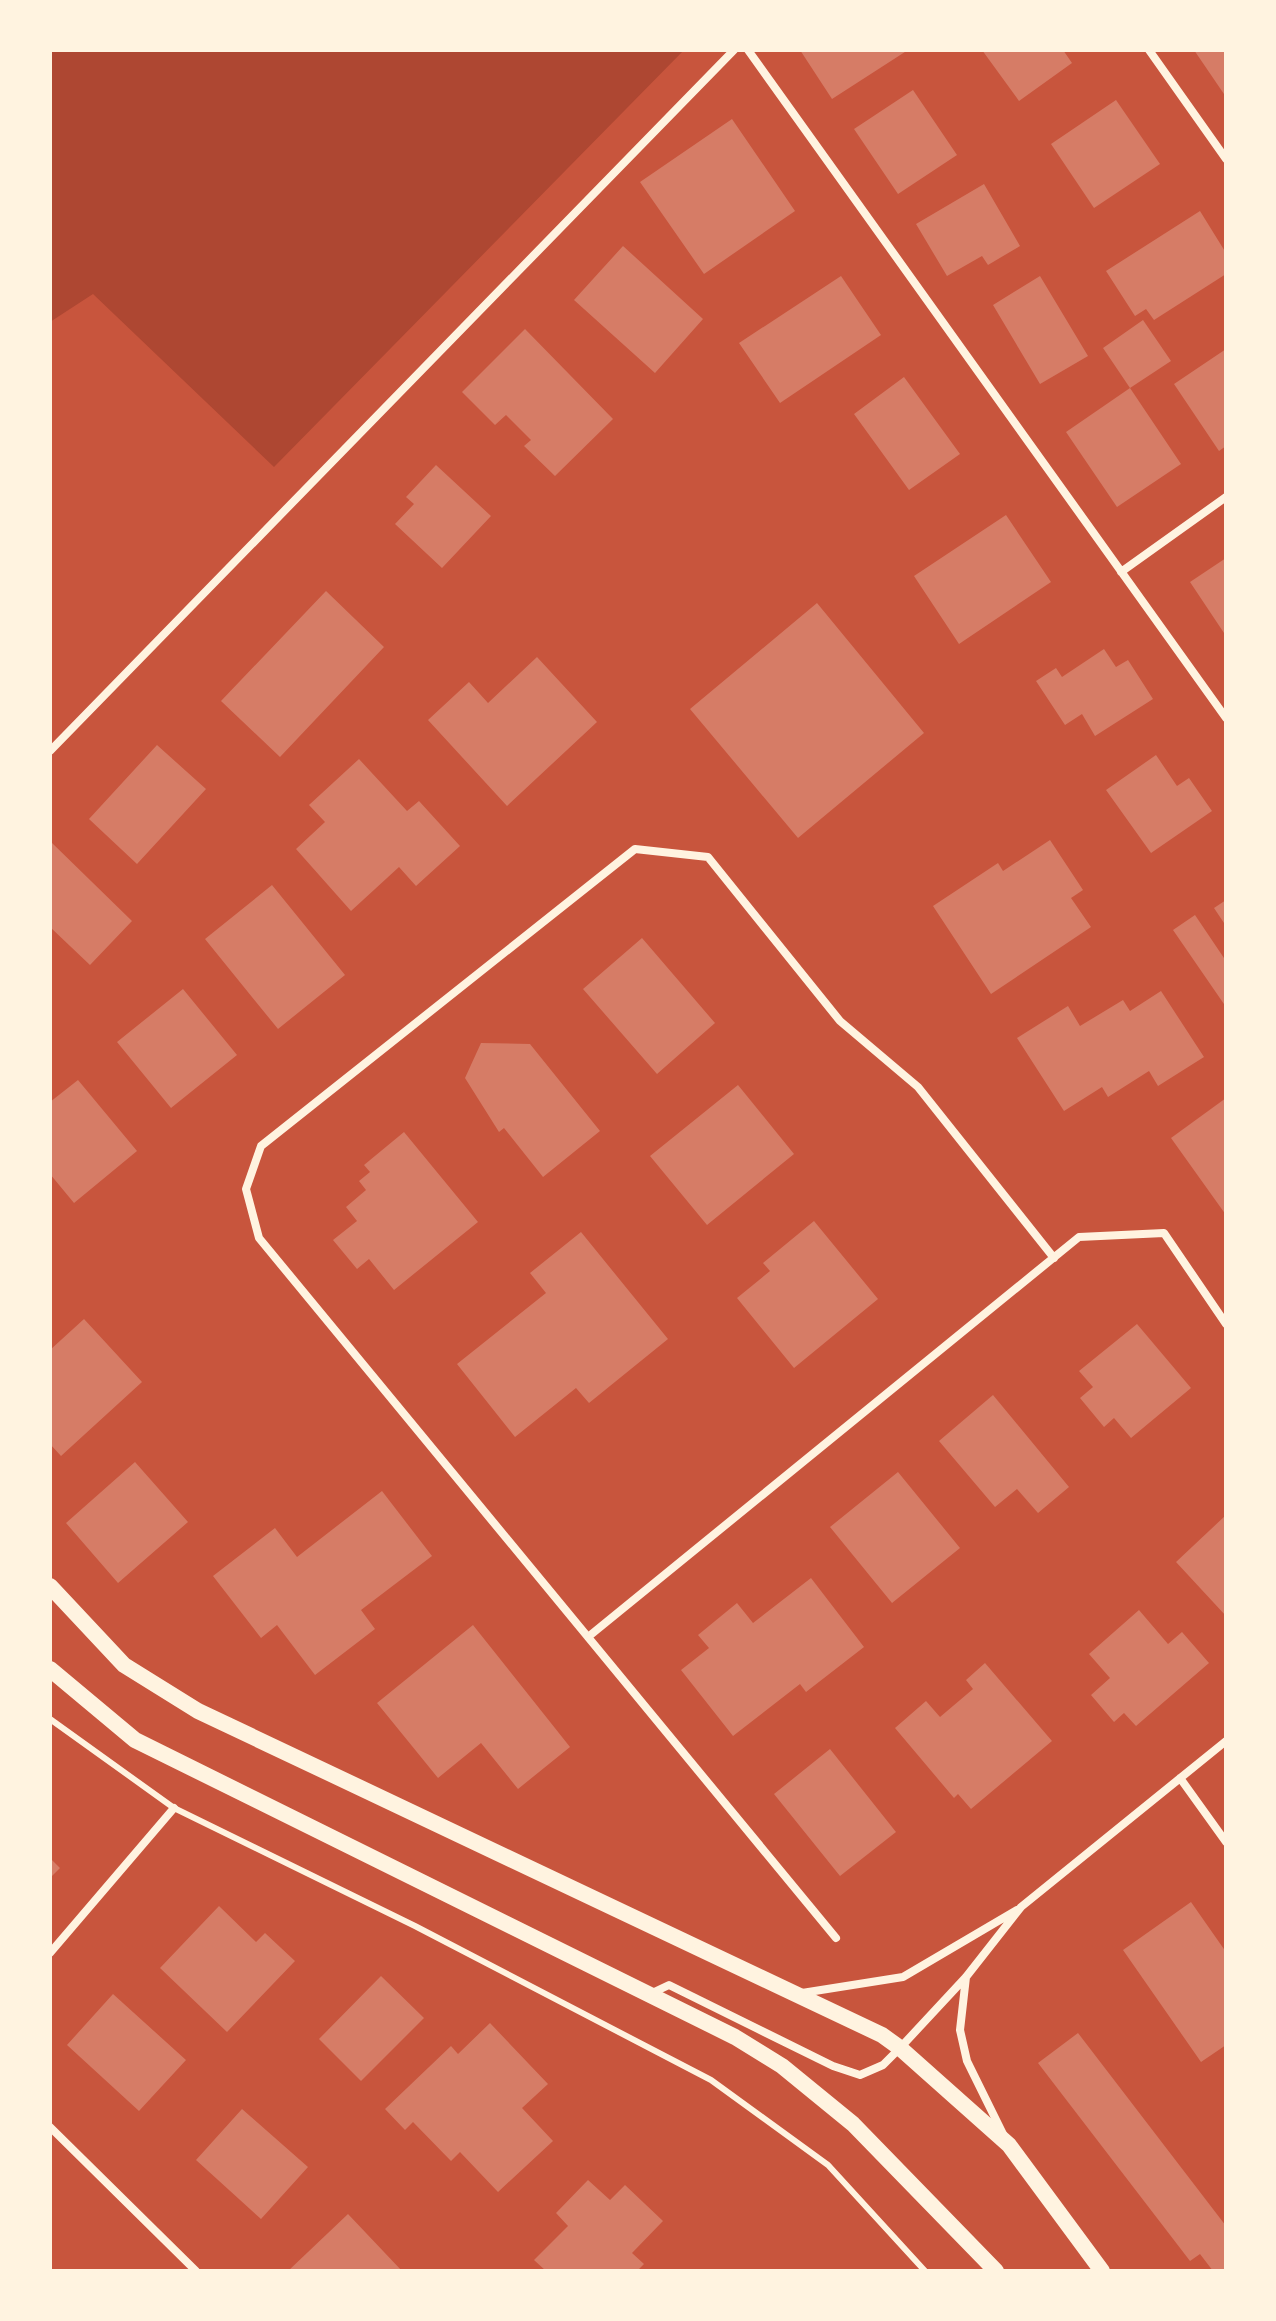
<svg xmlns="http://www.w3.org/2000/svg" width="1276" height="2321" viewBox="0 0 1276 2321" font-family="'PT Sans',sans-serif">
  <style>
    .green { fill: #ae4732 }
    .building { fill: #d67c66 }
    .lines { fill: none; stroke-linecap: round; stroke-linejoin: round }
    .service { stroke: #fff3e0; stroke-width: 6 }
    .minor { stroke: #fff3e0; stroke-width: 8 }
    .secondary { stroke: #fff3e0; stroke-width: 16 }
  </style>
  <rect width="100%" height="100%" fill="#c8553d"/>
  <path class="green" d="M50 50H684L274 467 93 294 50 322Z"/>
  <path class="building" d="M800 50H908L832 99Z
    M982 50H1063L1072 63 1019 101Z
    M1194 50H1226V97Z
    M913 90 957 155 898 194 854 129Z
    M1116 100 1160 164 1094 208 1051 144Z
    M732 119 795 211 704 274 640 182Z
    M984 184 1020 246 988 265 982 256 947 276 916 224Z
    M1200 211 1226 253V274L1154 320 1146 309 1135 316 1106 271Z
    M623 246 703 319 655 373 574 300Z
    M841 276 881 335 780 403 739 343Z
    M1040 276 1088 356 1040 384 993 305Z
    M1143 320 1171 361 1130 388 1103 348Z
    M525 329 613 419 555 476 524 446 531 440 506 415 495 425 462 392Z
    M1226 349V446L1219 451 1174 384Z
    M904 377 960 454 909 490 854 414Z
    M1130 388 1181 464 1117 507 1066 432Z
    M436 465 491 516 442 568 395 524 414 504 406 497Z
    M1006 515 1051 582 959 644 914 576Z
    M1226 558V636L1190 582Z
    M326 591 384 647 280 757 221 701Z
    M817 603 924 733 798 838 690 709Z
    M1104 649 1116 667 1128 660 1153 699 1095 736 1082 714 1065 725 1036 681 1056 668 1062 677Z
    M537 657 597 722 507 806 428 720 469 682 488 703Z
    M157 745 206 789 137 864 89 819Z
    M1156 755 1177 786 1189 778 1212 811 1151 853 1106 790Z
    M359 759 407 811 419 801 460 846 416 886 399 867 351 911 296 849 325 822 309 805Z
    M1050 840 1083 890 1071 898 1091 927 991 994 933 906 998 863 1003 871Z
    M50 841 132 921 90 965 50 927Z
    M272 885 345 975 278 1029 205 939Z
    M1226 900V926L1214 908Z
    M1195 915 1226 961V1007L1173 930Z
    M642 938 715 1023 657 1074 583 989Z
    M183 989 237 1055 171 1108 117 1042Z
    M1161 991 1204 1057 1158 1086 1149 1071 1108 1097 1102 1087 1064 1111 1017 1038 1068 1006 1080 1026 1123 1000 1130 1011Z
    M481 1043 530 1044 600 1131 543 1177 504 1128 499 1132 465 1078Z
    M78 1080 137 1151 74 1203 50 1174V1102Z
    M738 1085 794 1154 707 1225 650 1156Z
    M1226 1098V1215L1171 1138Z
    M404 1132 478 1222 394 1290 369 1259 357 1269 333 1240 357 1221 346 1207 366 1190 359 1181 370 1172 364 1165Z
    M814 1221 878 1299 794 1368 737 1298 770 1271 763 1263Z
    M581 1232 668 1339 589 1403 576 1388 515 1437 457 1364 546 1293 530 1273Z
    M84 1319 142 1382 61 1456 50 1444V1350Z
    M1137 1324 1191 1388 1131 1438 1114 1418 1104 1427 1080 1398 1093 1387 1079 1371Z
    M993 1395 1069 1487 1038 1513 1017 1489 995 1507 939 1441Z
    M135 1462 188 1522 118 1583 66 1523Z
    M898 1472 960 1548 892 1603 830 1527Z
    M382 1491 432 1556 361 1610 375 1629 315 1675 277 1625 261 1638 213 1576 275 1528 297 1557Z
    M1226 1515V1616L1176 1562Z
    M811 1578 864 1647 806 1692 800 1684 733 1736 681 1670 709 1648 698 1635 737 1603 753 1623Z
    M1139 1610 1168 1644 1182 1632 1209 1663 1136 1726 1124 1713 1114 1722 1091 1695 1110 1678 1089 1654Z
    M473 1625 570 1747 518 1789 481 1743 438 1778 377 1703Z
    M985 1663 1052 1741 971 1809 958 1794 954 1798 895 1728 926 1701 940 1717 973 1689 966 1680Z
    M830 1749 896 1832 840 1876 774 1794Z
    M50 1858 60 1868 50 1878Z
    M1191 1902 1226 1952V2045L1201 2062 1123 1950Z
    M219 1906 256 1942 265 1933 295 1961 227 2032 160 1968Z
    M381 1976 424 2018 361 2081 319 2039Z
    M113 1994 186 2060 139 2111 67 2045Z
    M490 2023 548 2084 522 2108 553 2141 498 2192 460 2152 451 2161 413 2122 405 2130 385 2109 451 2046 458 2054Z
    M1078 2033 1226 2226V2271H1213L1200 2254 1190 2261 1038 2063Z
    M242 2109 308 2167 261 2219 196 2160Z
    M588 2180 610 2200 625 2185 663 2221 632 2253 644 2264 637 2271H546L534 2260 568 2226 556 2213Z
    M348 2214 402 2271H288Z"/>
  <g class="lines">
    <path class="service" d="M50 1719 174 1808 415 1926 711 2080 828 2165 925 2271"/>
    <path class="minor" d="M748 50 1226 718
      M1149 50 1226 159
      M1121 572 1226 497
      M50 751 734 50
      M588 1637 1079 1237 1164 1233 1226 1324
      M1180 1778 1226 1842
      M836 1938 259 1238 246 1189 261 1146 635 849 708 857 840 1021 918 1087 1054 1258
      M50 1953 174 1808
      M966 1977 960 2030 967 2061 1003 2134
      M802 1993 903 1977 1017 1910
      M650 1994 669 1985 833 2066 860 2075 883 2065 900 2048 966 1977 1021 1907 1226 1741
      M50 2127 196 2271"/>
    <path class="secondary" d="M50 1586 124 1665 198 1711 882 2035 900 2048 1009 2145 1102 2271
      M50 1669 135 1740 735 2037 782 2066 853 2124 996 2271"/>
  </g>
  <rect width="1276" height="2321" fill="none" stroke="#fff3e0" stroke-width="104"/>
</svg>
